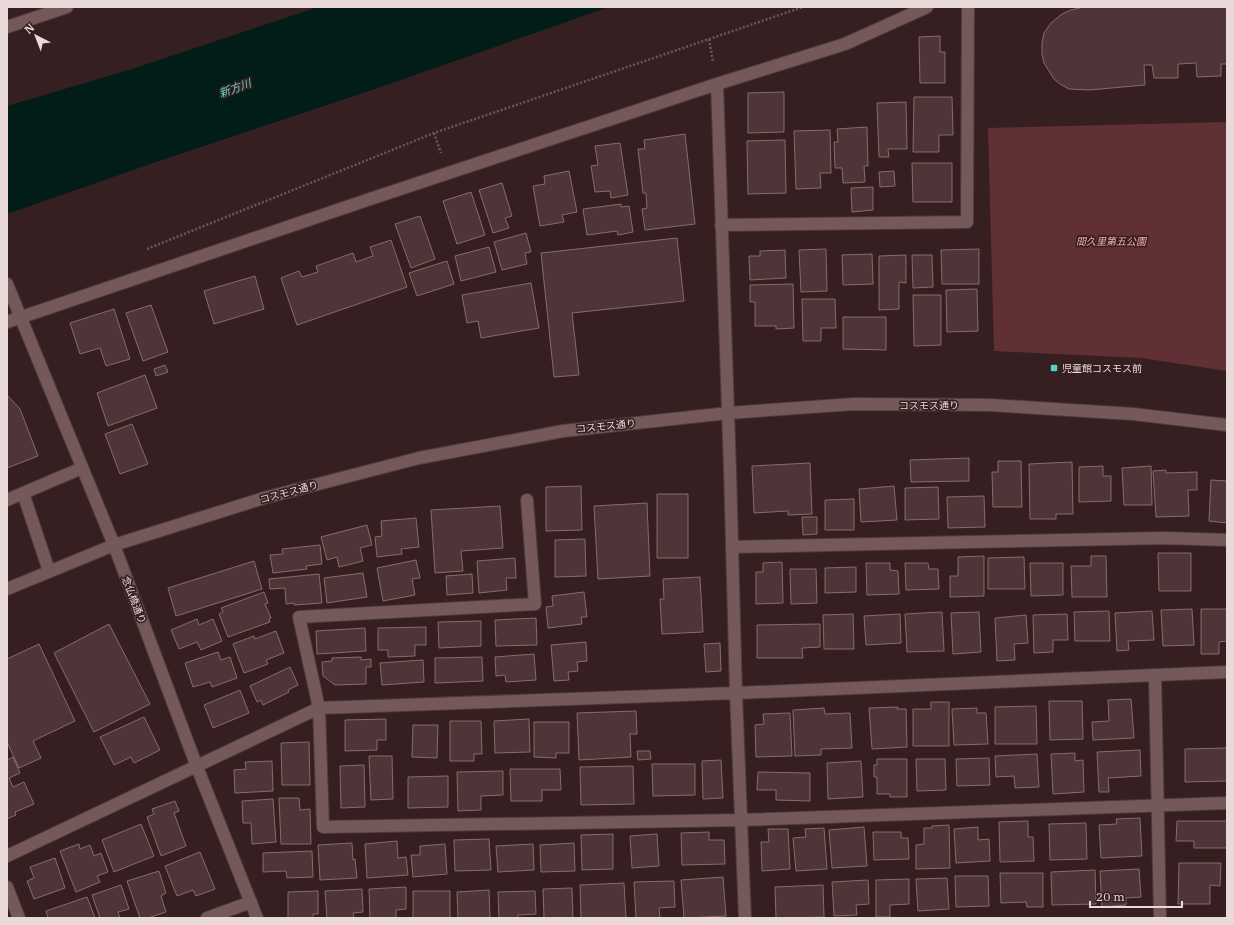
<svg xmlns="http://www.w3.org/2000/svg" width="1234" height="925" viewBox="0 0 1234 925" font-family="'IBM Plex Serif','Noto Sans JP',serif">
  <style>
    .green { fill: #613035 }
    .water { fill: #021c18 }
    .building { fill: #4f3537; stroke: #886b6d }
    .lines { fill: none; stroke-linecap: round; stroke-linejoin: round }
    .minor-casing { stroke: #4e3a3c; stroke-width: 14 }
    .path { stroke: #6c5758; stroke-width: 2.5; stroke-dasharray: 2 2; stroke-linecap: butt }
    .minor { stroke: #74585a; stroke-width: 12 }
    .poi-dot { fill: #59cebe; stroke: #361f20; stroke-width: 1.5 }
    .labels { text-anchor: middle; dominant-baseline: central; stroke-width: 3.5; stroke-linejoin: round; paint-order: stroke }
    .park-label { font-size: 10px; font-style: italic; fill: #f8abaf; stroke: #361f20 }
    .poi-label { font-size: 10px; fill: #e9d9d9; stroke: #361f20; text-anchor: start }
    .street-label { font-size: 10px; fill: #e9d9d9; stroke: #361f20 }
    .water-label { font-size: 11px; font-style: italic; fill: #5ad9c8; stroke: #361f20 }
  </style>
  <rect width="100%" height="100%" fill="#361f20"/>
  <path class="green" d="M1227 122V371L1141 358 994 351 988 128Z"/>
  <path class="water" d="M318 7H609L372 90 156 162 7 214V106L132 69Z"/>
  <path class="building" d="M1080 7H1227V64H1221V76L1197 77 1196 63 1178 64V78H1154L1152 65H1144L1145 85 1089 90 1069 89 1060 84 1054 79 1044 63 1042 54V43L1044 33 1051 23 1062 14 1071 10 1080 8Z
    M940 36V52H945V83H920L919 37Z
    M784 92V132L748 133V93Z
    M914 97H952L953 135H939V152H913Z
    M906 102 907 149H888L889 157H879L877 103Z
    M867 127 868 166H864L865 182 843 183 842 168H835L834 142H838L837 129Z
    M830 130 831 173H820L821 188 796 189 794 131Z
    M685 134 695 224 645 230 642 209 647 208 646 193H643L638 149H645L644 140Z
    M785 140 786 193 748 194 747 141Z
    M620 143 628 195 611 198 610 191 595 192 591 166 598 165 595 146Z
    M912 163H952V202H913Z
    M569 171 577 212 562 215 564 222 540 226 533 186 545 184 544 176Z
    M894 171 895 186 880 187 879 172Z
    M502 183 512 216 505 218 509 228 493 233 479 190Z
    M873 187V210L852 212 851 188Z
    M471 192 485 235 457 244 443 201Z
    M621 204V207L629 206 633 232 618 235 617 231 587 235 583 209Z
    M420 216 435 259 411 268 395 224Z
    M526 233 531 252 525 253 527 264 502 270 494 242Z
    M677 238 684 301 572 313 579 375 554 377 541 253Z
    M391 240 407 287 297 325 281 278 299 271 302 277 318 272 316 266 353 253 356 262 373 256 370 247Z
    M489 247 496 272 461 281 455 256Z
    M826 249 827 291 801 292 799 250Z
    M979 249V284H942L941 250Z
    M785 250 786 278 750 280 749 256H760V251Z
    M872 254 873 284 843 285 842 255Z
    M906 255V283L899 282V309L879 310V256Z
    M912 255H932L933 287 913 288Z
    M447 261 454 284 417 296 409 273Z
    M255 276 264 309 214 324 204 291Z
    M531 283 539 328 481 338 478 321 467 323 462 295Z
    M793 284 794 328 776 329V326H755V302H750V285Z
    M977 289 978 331 947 332 946 290Z
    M913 295H941V345L914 346Z
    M802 299H835L836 328H821V341H803Z
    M151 305 168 352 143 361 126 313Z
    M114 309 130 359 106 366 100 348 80 354 70 323Z
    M843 317H886V350L843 349Z
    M165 365 168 372 156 376 154 369Z
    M145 375 157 408 108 426 97 393Z
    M7 395 20 409 38 456 7 468Z
    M132 424 148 464 120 474 105 434Z
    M969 458V481L911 482 910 460Z
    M998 461H1021L1022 507H993L992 472H998Z
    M1072 462 1073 514H1056V519H1030L1029 464Z
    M810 463 812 514 788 515V511L754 513 752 466Z
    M1103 466V476H1111V501L1079 502V467Z
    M1151 466 1152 505H1124L1122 468Z
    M1166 470V473L1197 472V490H1188L1189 516 1156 517 1153 471Z
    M1211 480 1227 481V523L1209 521Z
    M581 486 582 530 546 531V487Z
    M894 486 897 520 861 522 859 489Z
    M938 487 939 519 905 520V488Z
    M657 494H688V558H657Z
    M984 496 985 527 948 528 947 497Z
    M854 499V530H825V500Z
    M647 503 650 576 598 579 594 506Z
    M500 506 503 548 461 551 463 571 435 573 431 510Z
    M802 517H817V534L803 535Z
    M416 518 419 547 401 549 402 554 377 557 375 537 382 536 381 521Z
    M367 525 372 545 360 548 363 561 339 567 337 557 327 560 321 537Z
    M585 539 586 576 555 577V540Z
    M320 545 322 564 306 566 307 569 273 573 270 555 283 554 282 549Z
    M1158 553H1191V591H1159Z
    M984 556V596L950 597V576H958V557Z
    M1091 556H1106L1107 597H1072L1071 566H1091Z
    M1024 557 1025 589H988V558Z
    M515 558 516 578H506L507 590 479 593 477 561Z
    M416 560 420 578 412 579 415 595 383 601 377 568Z
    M254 561 262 589 176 616 168 588Z
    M782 562 783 603 756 604V572H763V563Z
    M866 563H890V570L898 571 899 594 867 595Z
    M905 563H928L929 569H938L939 589 906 590Z
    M1030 563H1063V595L1031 596Z
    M856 567V592L825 593V568Z
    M790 569H816L817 603 791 604Z
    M363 573 367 597 327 603 324 578Z
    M319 574 322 603 294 605V603L286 604 285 588 270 589 269 579Z
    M472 574 473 593 447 595 446 576Z
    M700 577 703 632 662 634 660 599H664L663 579Z
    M264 592 268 603 265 604 271 618 269 619 270 622 228 637 219 614 223 612 221 608Z
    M584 592 587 617H581L582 624 548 628 546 607 553 606 552 596Z
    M1192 609 1194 645 1163 646 1161 610Z
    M1201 609H1227V641L1219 642V654H1201Z
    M1109 611 1110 641H1075L1074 612Z
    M1152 611 1154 640 1128 641 1129 650 1117 651 1115 613Z
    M942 612 944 651 907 652 905 614Z
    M979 612 981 652 953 654 951 613Z
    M853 614 854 649H824L823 615Z
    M900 614 901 643 866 645 864 616Z
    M1067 614 1068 640H1053V652L1034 653 1033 615Z
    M1026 615 1028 643 1014 644 1015 660 997 661 995 618Z
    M536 618 537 645 496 646 495 620Z
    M197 619 199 625 213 619 222 641 201 650 197 642 179 649 171 630Z
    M481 621V646L439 648 438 622Z
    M109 624 150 704 94 732 54 653Z
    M820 624V647L802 648 803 658H757V625Z
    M426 627V645H415V656L388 657V650H378V628Z
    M365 628 366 651 317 654 316 631Z
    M276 631 284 653 266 660 268 664 244 673 233 644 254 636 255 639Z
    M586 642 587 661 577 662 578 671 568 672 569 680 554 681 551 645Z
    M720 643 721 671 706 672 704 644Z
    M39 644 75 721 33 741 41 758 19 768 7 742V659Z
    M218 652 221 660 230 657 237 678 212 687 210 682 193 687 185 663Z
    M534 654 536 680 506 682 505 675 496 676 495 657Z
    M361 657V660L371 659V667H366V684L335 685 323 676 322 662 332 661V658Z
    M482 657 483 681 435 683V658Z
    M423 660 424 682 382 685 380 663Z
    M290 667 298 685 288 690 289 692 263 705 261 700 257 702 250 686Z
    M240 690 249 713 213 728 204 705Z
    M1131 699 1134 738 1093 740 1092 722 1109 721 1108 700Z
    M1049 701H1082L1083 739 1050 740Z
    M931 702H949V746H913V709H931Z
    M1036 706 1037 744H995V707Z
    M898 707 897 709H906L907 747 872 749 869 708Z
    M824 708 825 714 850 713 852 748 821 749V755L795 756 793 710Z
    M977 708V713H986L988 744 954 745 952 709Z
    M636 711 637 734H630L631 757 579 760 577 713Z
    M790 713 792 756 756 757 755 725 764 724 763 714Z
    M144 717 160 750 134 763 131 757 114 765 100 737Z
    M386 719V740H377V750L345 751V720Z
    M529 719 530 752 495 753 494 721Z
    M450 721H481L482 754H474V761H450Z
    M534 722H569V753H556V758L534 757Z
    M413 725H438L437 758 412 757Z
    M309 742 310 785H282L281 743Z
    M1227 748V781L1185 782V749Z
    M1140 750 1141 776 1108 778 1109 792H1099L1097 752Z
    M637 751H650L651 759 638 760Z
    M1075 753V761L1083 760 1084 792 1053 794 1051 754Z
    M1037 754 1039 787 1015 788 1014 776 996 777 995 756Z
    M369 756H392L393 799 371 800Z
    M13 757 20 773 9 778 13 787 24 782 34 804 15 812 16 815 7 819V760Z
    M989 758 990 785 957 786 956 759Z
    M877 759H907V797H890V794H877V777H874V765H877Z
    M916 759H945L946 790 917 791Z
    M721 760 723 798 703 799 702 761Z
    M272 761 273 791 235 793 234 770 246 769 245 762Z
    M861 761 863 797 828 799 827 763Z
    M652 764H695V795L653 796Z
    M364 765 365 807 341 808 340 766Z
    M633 766 634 804 581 805 580 767Z
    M510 769H560L561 790H542V801H511Z
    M503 771V795L481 796V810L458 811 457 772Z
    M758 772 810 773V801L776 800V790H757Z
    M448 776V807L408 808V777Z
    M279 798H299L300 810 310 809 311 844H281Z
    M273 799 276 842 252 844 251 823H243L242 801Z
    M175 801 179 811 174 813 186 846 161 856 147 817 154 814 152 809Z
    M1140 818 1142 856 1101 858 1099 825 1117 824 1116 819Z
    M1028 821V837H1033L1034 861 1000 862 999 822Z
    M1177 821H1227V848H1194V841H1176Z
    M1086 823 1087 859 1050 860 1049 824Z
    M141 824 154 856 114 872 102 840Z
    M949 825 950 868 916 869V845L924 844V828H932V826Z
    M864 827 867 866 832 868 829 830Z
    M978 827V840L989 839 990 861 956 863 954 829Z
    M824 828 827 869 796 871 793 838 806 837 805 829Z
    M768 829H788L790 869 762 871 761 842H769Z
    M709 832V840H724L725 864 682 865 681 833Z
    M873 832H901V838H908L909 859 874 860Z
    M613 834V869L582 870 581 835Z
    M657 834 659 866 632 868 630 836Z
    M489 839 491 870 455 871 454 840Z
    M397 841 398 858 406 857 408 875 367 878 365 844Z
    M352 843 353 860 355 859 357 878 320 880 318 845Z
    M574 843 575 871 541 872 540 845Z
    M79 844 80 849 90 845 94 856 101 853 108 872 97 876 100 882 76 892 60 851Z
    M445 844 447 874 413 877 411 855H420V846Z
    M533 844 534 870 498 872 496 846Z
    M312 851 313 877 287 878 286 871 263 872V853Z
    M200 852 215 889 196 896 193 890 177 896 165 866Z
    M55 858 65 888 34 899 27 881 34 878 30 867Z
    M1179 863H1221L1220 886 1210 885V904H1178Z
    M1139 869 1141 897 1126 898V905L1102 907 1100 871Z
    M1095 870 1096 904 1052 905 1051 872Z
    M159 871 166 893 161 896 166 912 148 918H140L127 881Z
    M1000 873H1043V907H1027L1026 902 1001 903Z
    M955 876H988L989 906 956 907Z
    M723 877 726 916 684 918 681 880Z
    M947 878 949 909 918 911 916 879Z
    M909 879V904L890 905V917H876V880Z
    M868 880 869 904 856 905 857 915 834 916 832 882Z
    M674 881 675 907 659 908 660 918H636L634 882Z
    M624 883 626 918H581L580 885Z
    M121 885 129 909 118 912 120 918H100L92 895Z
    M823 885 824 917 776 918 775 887Z
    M406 887V909L396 910V918H370L369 889Z
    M572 888 573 918H544L543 889Z
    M362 889 363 912 353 913 354 918H327L325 891Z
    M489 890 490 918H458L457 892Z
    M318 891V914H313V918H288V892Z
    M413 891H450V918H413Z
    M535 891 536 914 518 915V918H499L498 892Z
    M87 897 95 918H48L46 911Z"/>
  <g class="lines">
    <g class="minor-casing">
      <path id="minor" d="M7 27 67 7
        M717 84 730 470 736 693 745 918
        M721 225 967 222 968 7
        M7 284 114 545 197 767 257 918
        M7 322 370 199 717 84 845 44 927 7
        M23 493 49 571
        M7 500 82 468
        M527 500 535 604 299 617 319 708 323 827 741 820 1227 803
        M732 547 1164 538 1227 540
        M7 589 114 545 264 498 419 458 563 431 728 413 854 404 990 405 1133 414 1227 425
        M1155 675 1160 918
        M7 856 319 708 736 693 1227 672
        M7 887 19 918
        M207 918 251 902"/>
    </g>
    <path class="path" d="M709 39 713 62
      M434 133 441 153
      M147 249 434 133 803 7"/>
    <use href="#minor" class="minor"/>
  </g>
  <rect class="poi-dot" x="1050" y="364" width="8" height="8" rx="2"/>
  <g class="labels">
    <g class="park-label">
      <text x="1111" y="241">間久里第五公園</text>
    </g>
    <g class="poi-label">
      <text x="1062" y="368">児童館コスモス前</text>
    </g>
    <g class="street-label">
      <text x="929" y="405">コスモス通り</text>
      <text transform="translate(606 426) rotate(-6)">コスモス通り</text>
      <text transform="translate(289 492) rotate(-15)">コスモス通り</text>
      <text transform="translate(134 600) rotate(69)">念仏橋通り</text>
    </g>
    <g class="water-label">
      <text transform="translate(235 88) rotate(-20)">新方川</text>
    </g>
  </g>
  <rect width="1234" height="925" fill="none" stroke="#e9d9d9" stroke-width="16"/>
  <g transform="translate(36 36) rotate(318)" stroke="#361f20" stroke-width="3" paint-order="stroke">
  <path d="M0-3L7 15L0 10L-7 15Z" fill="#e9d9d9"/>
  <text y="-6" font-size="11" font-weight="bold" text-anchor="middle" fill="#e9d9d9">N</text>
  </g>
  <path d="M1090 901v6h92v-6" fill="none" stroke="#e9d9d9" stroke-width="2"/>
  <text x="1096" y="901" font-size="12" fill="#e9d9d9" stroke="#361f20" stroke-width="3" paint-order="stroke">20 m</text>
</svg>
